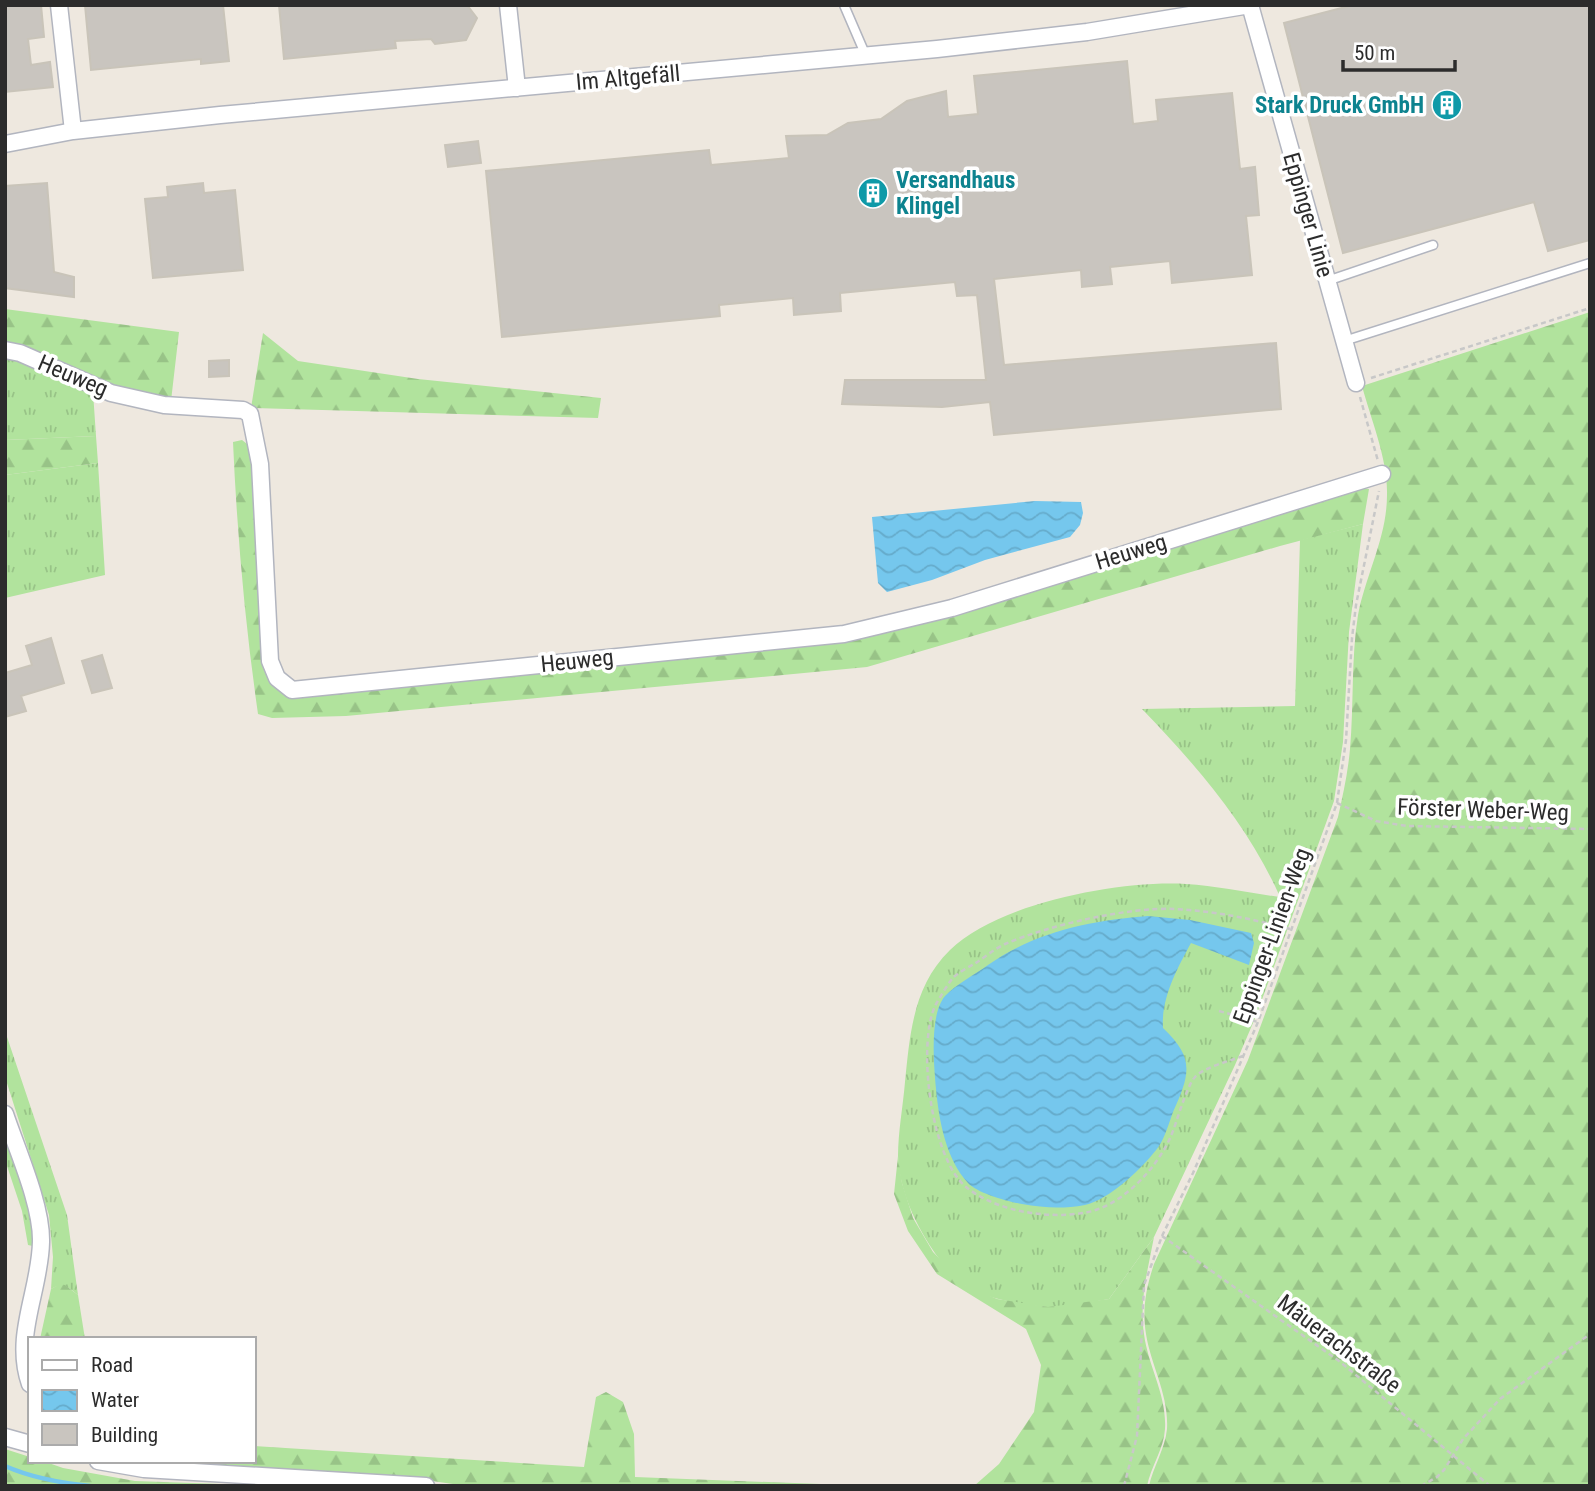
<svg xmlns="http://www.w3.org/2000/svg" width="1595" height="1491" viewBox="0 0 1595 1491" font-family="'Roboto Condensed',sans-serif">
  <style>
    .grass { fill: url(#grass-tufts) }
    .forest { fill: url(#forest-firs) }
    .water { fill: url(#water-waves) }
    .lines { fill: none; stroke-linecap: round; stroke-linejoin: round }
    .stream { stroke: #75c7ed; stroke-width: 4.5 }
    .building { fill: #c9c5bf; stroke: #c9c4b9; stroke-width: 2 }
    .service-casing { stroke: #b2b5bf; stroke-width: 11 }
    .minor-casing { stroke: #b2b5bf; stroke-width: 19 }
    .path { stroke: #c8c8c8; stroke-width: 2.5; stroke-dasharray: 5 3.5; stroke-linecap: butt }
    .service { stroke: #fff; stroke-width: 8 }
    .minor { stroke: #fff; stroke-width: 16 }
    .labels { text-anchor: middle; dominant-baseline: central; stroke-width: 7; stroke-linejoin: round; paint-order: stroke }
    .street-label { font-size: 23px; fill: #2c2c2c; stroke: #fff }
    .culture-label { font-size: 23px; font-weight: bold; fill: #0d838f; stroke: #fff; text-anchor: end }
  </style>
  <defs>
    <pattern id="grass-tufts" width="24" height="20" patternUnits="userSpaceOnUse" patternTransform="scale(1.75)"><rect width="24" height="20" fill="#b1e39d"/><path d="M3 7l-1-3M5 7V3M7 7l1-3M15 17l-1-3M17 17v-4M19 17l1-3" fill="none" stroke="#98c387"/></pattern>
    <pattern id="forest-firs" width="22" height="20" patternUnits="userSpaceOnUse" patternTransform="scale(1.75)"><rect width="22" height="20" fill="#b1e39d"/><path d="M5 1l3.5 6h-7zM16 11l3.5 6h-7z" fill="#98c387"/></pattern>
    <pattern id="water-waves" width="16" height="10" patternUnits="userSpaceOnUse" patternTransform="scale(1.75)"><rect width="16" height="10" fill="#75c7ed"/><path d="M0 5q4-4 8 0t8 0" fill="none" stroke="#65abcb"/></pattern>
  </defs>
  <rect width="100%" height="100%" fill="#eee8df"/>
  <path class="grass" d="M5 357 38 368 93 392 96 436 5 440Z
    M98 463 105 575 5 598V475Z
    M1363 524 1349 632 1343 742 1334 801 1256 1016 1235 1065 1154 1237 1109 1299C1089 1302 1066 1308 1046 1307 1022 1305 983 1298 964 1285 948 1273 934 1253 924 1236 910 1212 899 1184 898 1156 898 1132 903 1106 905 1082 910 1034 913 986 950 950 998 903 1120 880 1186 884 1217 886 1249 893 1280 897 1248 825 1197 766 1142 709L1295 706 1300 540Z
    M5 1031 67 1215 78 1295C67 1286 63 1282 51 1289L53 1257 49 1215 5 1077Z
    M5 1113 42 1248 28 1245 22 1211 5 1160Z"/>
  <path class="forest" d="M5 309 179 332 171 401 115 387 5 346Z
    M1590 312V1486H1149C1153 1467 1165 1449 1167 1429 1169 1395 1151 1366 1146 1334 1142 1309 1146 1288 1154 1264L1248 1060 1338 817C1343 795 1348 772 1350 749 1354 705 1351 658 1358 615 1366 574 1387 537 1387 495 1388 459 1371 420 1362 386Z
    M263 333 298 361 418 379 601 398 598 418 251 408Z
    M96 436 98 463 5 475V440Z
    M242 440 251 447 272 683 293 698 844 638 1360 488 1369 489 1363 524 1280 546 867 667 346 716 272 718 258 714C245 624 237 533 233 442Z
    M898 1156 902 1183 913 1218 933 1252 965 1285 997 1299 1048 1307 1109 1299 1154 1237C1148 1269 1139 1301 1144 1334 1148 1366 1167 1395 1165 1429 1164 1449 1151 1466 1147 1486H974L999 1464 1034 1412 1041 1365 1026 1329 937 1274 908 1231 894 1194Z
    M60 1284 65 1285 78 1295 85 1339H40L51 1289Z
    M606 1392 623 1402 634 1434 635 1477 873 1486H467L404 1477 146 1461H254V1446L584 1467 596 1397Z
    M5 1449 30 1457V1461H43L63 1468 135 1481 278 1486H5Z"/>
  <path class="water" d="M1035 501 1081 502 1083 513 1080 525 1070 537 985 560 932 580 887 592 878 583 872 517Z
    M1148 916 1190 920 1251 933 1254 943 1249 965 1191 943C1177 969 1161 998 1163 1028 1195 1058 1190 1074 1173 1112 1169 1123 1165 1137 1159 1146 1145 1166 1109 1200 1085 1205 1063 1209 1044 1208 1022 1204 1009 1202 977 1193 968 1183 946 1159 939 1121 936 1089 934 1066 929 1015 945 996 955 985 976 974 988 965 1034 932 1093 920 1148 916Z"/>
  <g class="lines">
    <path class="stream" d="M5 1466C32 1478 61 1483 90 1486"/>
  </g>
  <path class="building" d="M5 5H41L44 37 28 39 31 65 50 62 53 87 5 92Z
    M85 5H223L229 61 201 64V59L91 70Z
    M279 5H467L477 18 466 40 435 44 431 39 395 41 396 48 284 59Z
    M1353 5H1590V240L1548 251 1534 202 1343 253 1284 23Z
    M1127 61 1133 124 1158 121 1156 100 1232 93 1240 169 1255 167 1259 215 1246 216 1252 275 1172 283 1170 261 1110 267 1112 284 1082 287 1081 270 994 279 1004 365 1276 343 1281 409 994 435 990 402 942 407 842 404 845 380H986L977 295 957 296 955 282 840 293 841 311 794 315 793 298 719 305 720 316 502 337 486 171 709 150 711 165 789 158 786 136 827 135 848 123 881 119 907 101 946 91 948 117 978 114 974 76Z
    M478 141 481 163 448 167 445 145Z
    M47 183 54 272 74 277V297L5 288V186Z
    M203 183 204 193 235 190 243 270 153 278 145 199 168 197 167 187Z
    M229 360V376L209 377V361Z
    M51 638 64 683 21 696 26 711 5 717V673L32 665 26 646Z
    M102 655 112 688 92 693 82 661Z"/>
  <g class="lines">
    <g class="service-casing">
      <path id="service" d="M844 5 866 56
        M1327 281 1433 245
        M1344 341 1590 263"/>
    </g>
    <g class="minor-casing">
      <path id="minor" d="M59 5 73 131
        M508 5 517 88
        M1250 5 1356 383
        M5 144 73 131 220 115 937 49 1087 32 1250 5
        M5 350 20 353 111 393 164 405 243 410 250 414 260 464 270 661 277 678 292 690 844 634 952 608 1382 474
        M5 1114C17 1150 42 1205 41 1242 40 1291 13 1336 30 1384
        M5 1437 30 1444
        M98 1461 144 1469 426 1486"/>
    </g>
    <path class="path" d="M1371 378 1590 308
      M1360 397 1378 461
      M1337 803 1376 821 1407 826 1590 829
      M1219 1011 1258 1022
      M1243 1056C1230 1061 1204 1067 1195 1077 1186 1087 1177 1122 1171 1136 1156 1170 1120 1208 1083 1213 1045 1219 996 1211 966 1187 931 1158 917 1046 935 1006 940 997 946 987 952 979 957 973 967 968 974 964 984 958 994 949 1005 944 1050 925 1127 907 1175 909 1215 911 1252 919 1290 929
      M1162 1236 1339 1361 1490 1486
      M1124 1486 1137 1436 1144 1285 1162 1236 1193 1173 1258 1022 1337 803 1346 740 1352 638 1356 605 1379 491
      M1421 1486 1437 1477 1444 1470 1463 1439 1500 1399 1590 1334"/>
    <use href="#service" class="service"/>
    <use href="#minor" class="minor"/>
  </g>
  <defs>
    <g id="building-disc" transform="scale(1.575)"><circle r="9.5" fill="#0f9aa8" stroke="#fff"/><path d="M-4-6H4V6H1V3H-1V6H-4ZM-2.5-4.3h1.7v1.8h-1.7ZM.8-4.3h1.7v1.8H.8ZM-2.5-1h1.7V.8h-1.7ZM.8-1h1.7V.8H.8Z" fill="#fff"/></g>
  </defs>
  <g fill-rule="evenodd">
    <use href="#building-disc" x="1447" y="105"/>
    <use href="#building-disc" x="873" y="193"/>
  </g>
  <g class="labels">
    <g class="street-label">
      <text transform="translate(628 78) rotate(-5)">Im Altgefäll</text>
      <text transform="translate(1308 215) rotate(74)">Eppinger Linie</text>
      <text transform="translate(73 376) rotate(23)">Heuweg</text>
      <text transform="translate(1131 552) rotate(-17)">Heuweg</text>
      <text transform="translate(577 661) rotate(-6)">Heuweg</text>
      <text transform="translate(1483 810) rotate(2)">Förster Weber-Weg</text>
      <text transform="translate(1272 936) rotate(-70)">Eppinger-Linien-Weg</text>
      <text transform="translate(1339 1344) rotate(37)">Mäuerachstraße</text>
    </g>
    <g class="culture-label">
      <text x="1424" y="105">Stark Druck GmbH</text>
      <text x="896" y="180" text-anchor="start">Versandhaus<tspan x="896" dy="26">Klingel</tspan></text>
    </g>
  </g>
  <rect width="1595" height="1491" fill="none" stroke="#2c2c2c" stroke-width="14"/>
  <rect x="28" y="1337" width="228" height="126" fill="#ffffff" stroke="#ababab" stroke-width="2"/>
  <rect x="42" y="1360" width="35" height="10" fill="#ffffff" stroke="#ababab" stroke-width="2"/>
  <text x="91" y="1372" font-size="21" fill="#2c2c2c">Road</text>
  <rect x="42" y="1390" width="35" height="21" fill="url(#water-waves)" stroke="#ababab" stroke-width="2"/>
  <text x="91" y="1407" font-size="21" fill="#2c2c2c">Water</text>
  <rect x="42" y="1424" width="35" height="21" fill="#c9c5bf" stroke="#ababab" stroke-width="2"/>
  <text x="91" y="1442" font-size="21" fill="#2c2c2c">Building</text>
  <path d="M1343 60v10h112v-10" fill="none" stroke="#2c2c2c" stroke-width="3.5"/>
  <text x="1354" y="60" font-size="21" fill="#2c2c2c" stroke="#ffffff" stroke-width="5" paint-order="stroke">50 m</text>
</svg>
